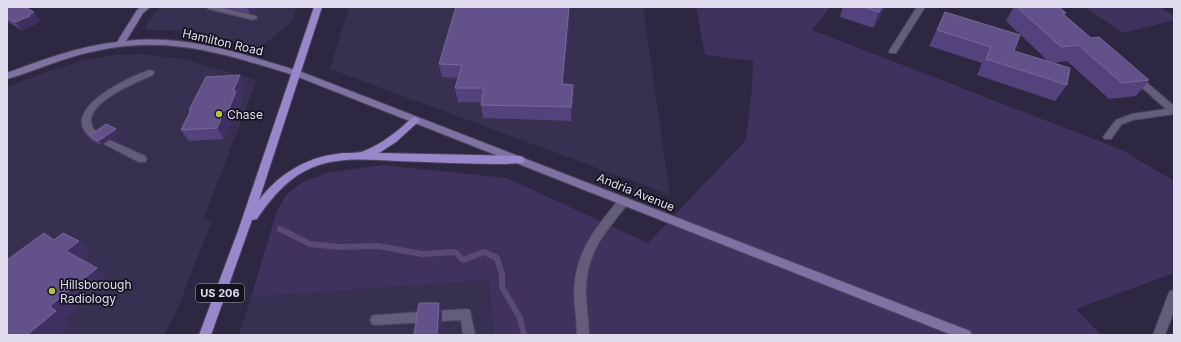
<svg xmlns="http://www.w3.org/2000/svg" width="1181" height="342" viewBox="0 0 1181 342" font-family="Inter,sans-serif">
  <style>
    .built { fill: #383050 }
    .green { fill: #3f325f }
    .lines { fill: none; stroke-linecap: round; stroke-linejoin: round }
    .stream { stroke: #5a4877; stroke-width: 6 }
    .lane-casing { stroke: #4b445b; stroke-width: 2 }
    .secondary-casing { stroke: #4b445b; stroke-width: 2 }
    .primary-casing { stroke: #4b445b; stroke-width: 2 }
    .lane { fill: #645c7b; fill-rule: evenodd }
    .secondary { fill: #7e72a2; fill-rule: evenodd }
    .primary { fill: #9887ca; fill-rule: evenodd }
    .wall { fill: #54427d }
    .shaded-wall { fill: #3e3060 }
    .building { fill: #635289; stroke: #766899 }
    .poi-dot { fill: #b4c24a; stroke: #15121f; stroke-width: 1.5 }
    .labels { text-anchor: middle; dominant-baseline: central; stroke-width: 3.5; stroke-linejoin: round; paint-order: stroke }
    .shield { fill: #15121f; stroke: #a39fb0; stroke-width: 1 }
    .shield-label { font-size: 11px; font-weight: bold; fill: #e0dcee }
    .street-label { font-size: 12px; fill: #e0dcee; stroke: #15121f }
    .poi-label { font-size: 12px; fill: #e0dcee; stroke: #15121f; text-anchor: start }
  </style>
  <rect width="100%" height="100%" fill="#2e2742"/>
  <path class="built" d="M161 7H297L293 20 260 48 203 33 173 30H150L145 28 148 21Z
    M349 7H643L670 195 330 69Z
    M143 54 182 59 257 80 204 217 211 223 179 305 164 335H7V87L54 69 86 60 116 55Z
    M489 280 494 335H239L251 297Z"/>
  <path class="green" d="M696 7H830L812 30 1122 150 1174 181V273L1076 309 1101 335H494L489 280 251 297 277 211 286 195 301 183 327 173 382 165 507 178 648 243 746 140 752 89 753 61 705 55Z
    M1085 7H1159L1174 16V20L1124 33Z"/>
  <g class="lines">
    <path class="stream" d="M280 229 310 244 340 247 378 246 422 254 455 252 463 260 484 252 497 258 502 274V287L520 318 524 335"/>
    <g class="lane-casing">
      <path id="lane" d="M207 7H220L256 16 257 18 253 20 208 9Z
        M917 7H925L896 53H890L889 51Z
        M150 70 153 71 154 73 153 75C137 82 94 99 91 119 91 122 92 126 93 128L102 137 100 139C95 141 91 138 87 134 62 108 132 75 150 70Z
        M1135 74 1138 75 1174 106V114L1133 120 1122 124 1111 139H1105L1103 137 1116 120 1132 114 1166 109 1132 79 1131 77Z
        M107 139 145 156 147 159 145 162H139L104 144 102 142 104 140Z
        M624 197 628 198 629 201 628 204C605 232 586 253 586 291 586 306 589 320 589 335H577C577 321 574 306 574 292 575 251 596 228 620 198Z
        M1174 290V311L1165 335H1153L1168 295 1170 291Z
        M466 309 470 310 475 335H463L461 320 376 325 372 324 370 320 372 316 376 315Z"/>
    </g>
    <g class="secondary-casing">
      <path id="secondary" d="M141 7H150L143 13 126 41C185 34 243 54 299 71L970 331 972 335H952L293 75C222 53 166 34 91 52 62 58 35 71 7 79V73C42 60 79 46 117 42L137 10Z"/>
    </g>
    <g class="primary-casing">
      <path id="primary" d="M314 7H322L259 200C278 175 305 158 336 154 345 152 357 154 364 151 382 144 398 131 412 118L415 117 420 120 418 122 396 142 379 153 520 156 523 157 525 160 523 163 505 164C469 164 434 162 398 161 369 160 339 156 311 168 288 178 271 198 257 219L252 220 211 335H199L238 231Z"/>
    </g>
    <use href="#lane" class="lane"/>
    <use href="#secondary" class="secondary"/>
    <use href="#primary" class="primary"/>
  </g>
  <path class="wall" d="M7 7 40 20 35 23 36 24 21 30 7 21Z
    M224 7H260L250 14Z
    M843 7H885L873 28 840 17Z
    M1014 7H1059L1066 13 1064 15 1091 38 1149 80 1136 96 1109 99 1067 61 1052 63 1067 85 1055 101 977 75 982 63 929 46 945 12 1014 51 1049 62 1006 21Z
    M570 20 563 84 574 98 571 121 483 118 481 105V102H458L455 88 458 78 442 77 439 64Z
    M240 75 246 87 241 99 242 102 235 120H232L224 139 189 141 181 130 190 112 189 110Z
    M119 133 102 145 92 141 89 136Z"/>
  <path class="shaded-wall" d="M247 7H260L250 14Z
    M569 7 570 20 562 98V84Z
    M882 7H885L873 28 879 12Z
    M34 12 40 20 35 23 36 24 21 30 15 22Z
    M240 75 246 87 241 99 242 102 235 120 229 109 233 91Z
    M573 85 574 98 571 121V107Z
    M225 109 232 120 224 139 217 128Z
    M116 129 119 133 102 145 98 141Z
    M79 241 92 254 80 263 66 251Z
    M97 268 110 281 65 318 71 323 56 335H27L50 306Z
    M439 303 442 313 441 335H437Z"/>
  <path class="building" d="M7 7H25L34 12 28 15 30 16 15 22 7 17Z
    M456 7H569L562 84 573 85 571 107 481 105 484 88H455L462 65 439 64Z
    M863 7H882L879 12Z
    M1017 7H1059L1066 13H1062L1091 38 1099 37 1149 80 1122 83 1078 45 1061 47Z
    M945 12 1020 35 1014 51 1070 68 1067 85 986 59 991 47 937 30Z
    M240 75 233 91H236L229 109H225L217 128 181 130 191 110H189L206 77Z
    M106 124 116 129 98 141 89 136Z
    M44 233 54 240 63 233 79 241 66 251 97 268 50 306 56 311 27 335H7V260Z
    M419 303H439L437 335H414Z"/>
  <g class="poi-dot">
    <circle cx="219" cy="114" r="4"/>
    <circle cx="52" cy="291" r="4"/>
  </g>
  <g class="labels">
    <rect class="shield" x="196" y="284" width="48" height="18" rx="3"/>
    <g class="shield-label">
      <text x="220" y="293">US 206</text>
    </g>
    <g class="street-label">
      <text transform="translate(223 42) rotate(13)">Hamilton Road</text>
      <text transform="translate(636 192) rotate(22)">Andria Avenue</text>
    </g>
    <g class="poi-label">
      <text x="227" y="114">Chase</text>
      <text x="60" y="284">Hillsborough<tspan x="60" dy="14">Radiology</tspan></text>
    </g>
  </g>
  <rect width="1181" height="342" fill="none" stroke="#e0dcee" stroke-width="16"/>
</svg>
